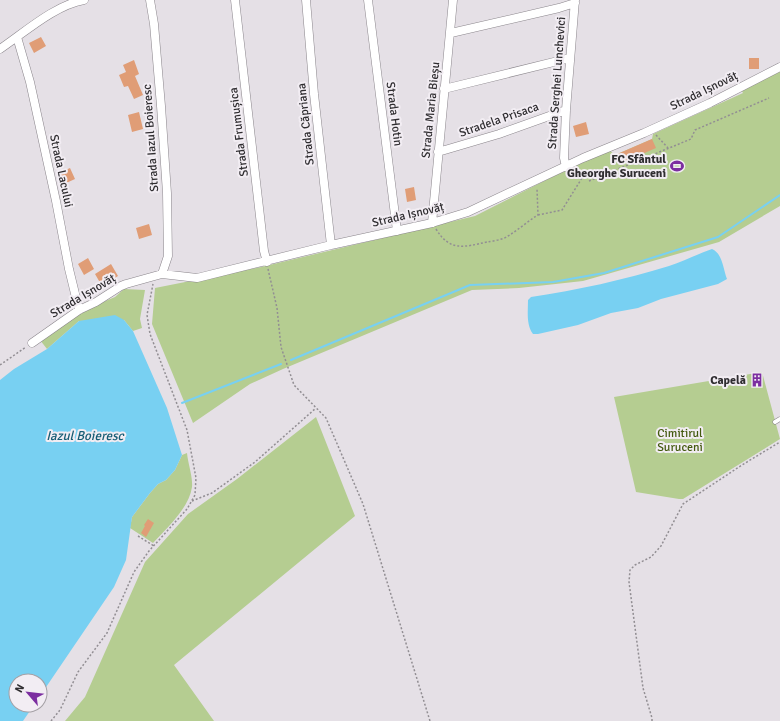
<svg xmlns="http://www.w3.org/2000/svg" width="780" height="721" viewBox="0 0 780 721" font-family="Signika,sans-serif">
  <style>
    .green { fill: #b5cd91 }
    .water { fill: #78d0f2 }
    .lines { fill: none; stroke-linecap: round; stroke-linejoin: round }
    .stream { stroke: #78d0f2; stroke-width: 2 }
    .building { fill: #e09d76 }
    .service-casing { stroke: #8b868c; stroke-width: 5 }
    .minor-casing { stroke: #8b868c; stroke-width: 9 }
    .path { stroke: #928e93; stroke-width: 1.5; stroke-dasharray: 2 2; stroke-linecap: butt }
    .service { stroke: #fff; stroke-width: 4 }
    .minor { stroke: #fff; stroke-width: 8 }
    .labels { text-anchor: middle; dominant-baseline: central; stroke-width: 4; stroke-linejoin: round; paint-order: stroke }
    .street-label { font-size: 12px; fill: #2f2d30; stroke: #f2edf3 }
    .poi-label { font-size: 12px; font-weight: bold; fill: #2f2d30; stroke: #f2edf3; text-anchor: end }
    .park-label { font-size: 12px; fill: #435a0f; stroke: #f2edf3 }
    .water-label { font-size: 13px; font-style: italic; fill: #175d75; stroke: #f2edf3 }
  </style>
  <rect width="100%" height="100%" fill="#e5e0e6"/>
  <path class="green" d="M780 71V206L719 242 583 281 519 288 472 290 283 369 250 384 193 423 152 324 155 288 261 267 475 216 550 178 609 150 615 155 652 139 653 134 743 93 742 91Z
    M124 289 145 290 140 319 142 328 133 331 124 320 79 321 47 349 40 340 84 310 115 297Z
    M762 372 780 439 683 499H679L636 492 614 397Z
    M316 417 355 516 174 665 214 721H65L85 697 145 562 188 514 237 479Z
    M187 453C188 464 193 477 192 487 189 508 167 528 153 543L130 528 132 517 150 493 158 484 166 480 175 470 182 455Z"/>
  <path class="water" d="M712 249C723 254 723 269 727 279L718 284 661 299 638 308 611 313 578 325 538 334H533C526 325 528 311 528 300L531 297C577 290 624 280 669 266 684 261 698 254 712 249Z
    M115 315 124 320 133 331 167 408 182 455 175 470 166 480 158 484 150 493 132 517 126 560 114 587 40 696V681H16V705H34L23 721H0V380L14 369 47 349 79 321Z"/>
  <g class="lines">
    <path class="stream" d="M291 360 470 285 553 282 604 273 718 237 780 195
      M182 403 281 364"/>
  </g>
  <path class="building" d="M41 37 46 46 34 53 29 43Z
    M749 58H759V69H749Z
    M134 60 139 74 135 76 143 95 134 99 128 86 124 87 119 75 126 72 123 65Z
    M139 112 143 129 132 132 128 115Z
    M586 122 589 134 576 137 573 126Z
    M652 139 656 148 619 164 615 155Z
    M70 168 75 179 64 184 59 173Z
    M414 187 416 200 407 202 405 189Z
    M149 224 152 235 139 239 136 228Z
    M88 258 94 269 84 275 78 264Z
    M111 264 118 276 102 286 95 274Z
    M148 519 154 523 146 537 141 533 145 526 144 525Z"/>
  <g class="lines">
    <g class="service-casing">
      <path id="service" d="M775 422 780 419"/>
    </g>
    <g class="minor-casing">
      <path id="minor" d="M150 0 154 24 161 106 167 193 168 256 162 274
        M235 0 264 251 267 262
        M306 0 314 94 331 245
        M368 0 397 231
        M451 33 559 8 575 3
        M17 37 30 82 56 201 69 269 79 310
        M0 49C25 32 55 5 84 0
        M444 89 570 58
        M438 152 499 134 566 110
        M566 167 564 158 566 110 575 0
        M432 223 453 0
        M32 343 79 310 96 302 121 286 126 284 162 274 197 278 331 245 432 223 468 212 583 158 644 133 710 103 780 67"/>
    </g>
    <path class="path" d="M656 135 668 148
      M589 181 691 139 695 130 769 98
      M538 215 562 210 582 178
      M436 229C450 252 464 247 487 242 493 241 502 240 508 236 518 230 528 221 538 215L537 189
      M268 269 277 308 281 347 294 385 326 418 363 504 430 721
      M0 365 26 347
      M192 501 212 493 255 462 316 408
      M138 536 154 546
      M51 721 60 710 78 672 107 633 134 572 149 551 187 509 195 495 196 478 187 430 150 334 147 315 153 284
      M652 721V718L643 688 629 582 630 570 635 565 651 557 661 546 683 504 742 465 780 442"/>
    <use href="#service" class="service"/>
    <use href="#minor" class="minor"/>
  </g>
  <defs>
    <g id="stadium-bare" transform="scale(1.08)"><path d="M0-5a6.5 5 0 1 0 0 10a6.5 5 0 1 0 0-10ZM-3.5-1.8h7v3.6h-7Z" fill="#7c2ea0" stroke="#f2edf3" stroke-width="2.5" paint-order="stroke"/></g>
    <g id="building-bare" transform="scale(1.08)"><path d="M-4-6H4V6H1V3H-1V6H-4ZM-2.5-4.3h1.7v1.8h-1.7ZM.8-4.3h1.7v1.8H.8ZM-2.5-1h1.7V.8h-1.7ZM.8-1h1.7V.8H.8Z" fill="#7c2ea0" stroke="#f2edf3" stroke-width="2.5" paint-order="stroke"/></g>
  </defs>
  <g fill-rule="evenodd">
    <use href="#stadium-bare" x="677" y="166"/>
    <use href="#building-bare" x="757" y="380"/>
  </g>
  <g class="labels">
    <g class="street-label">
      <text transform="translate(557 83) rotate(-86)">Strada Serghei Lunchevici</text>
      <text transform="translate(704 91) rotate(-26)">Strada Ișnovăț</text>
      <text transform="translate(431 110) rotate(-84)">Strada Maria Bieșu</text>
      <text transform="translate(394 114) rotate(83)">Strada Hotin</text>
      <text transform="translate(499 120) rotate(-19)">Stradela Prisaca</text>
      <text transform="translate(306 124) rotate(-96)">Strada Căpriana</text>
      <text transform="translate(239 132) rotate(-97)">Strada Frumușica</text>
      <text transform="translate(151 138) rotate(-94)">Strada Iazul Boieresc</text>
      <text transform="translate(61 171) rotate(78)">Strada Lacului</text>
      <text transform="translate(408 215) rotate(-13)">Strada Ișnovăț</text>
      <text transform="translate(83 296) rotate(-31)">Strada Ișnovăț</text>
    </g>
    <g class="poi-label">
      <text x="666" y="159">FC Sfântul<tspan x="666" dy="14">Gheorghe Suruceni</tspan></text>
      <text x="746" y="380">Capelă</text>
    </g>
    <g class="park-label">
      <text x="680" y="433">Cimitirul<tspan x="680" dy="14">Suruceni</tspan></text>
    </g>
    <g class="water-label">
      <text x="85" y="436">Iazul Boieresc</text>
    </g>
  </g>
  <g transform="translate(28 693) rotate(298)"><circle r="19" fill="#f2edf3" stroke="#a4a0a5"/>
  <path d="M0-3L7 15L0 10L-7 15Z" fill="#7c2ea0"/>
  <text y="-6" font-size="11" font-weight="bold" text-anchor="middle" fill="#2f2d30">N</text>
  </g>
</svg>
